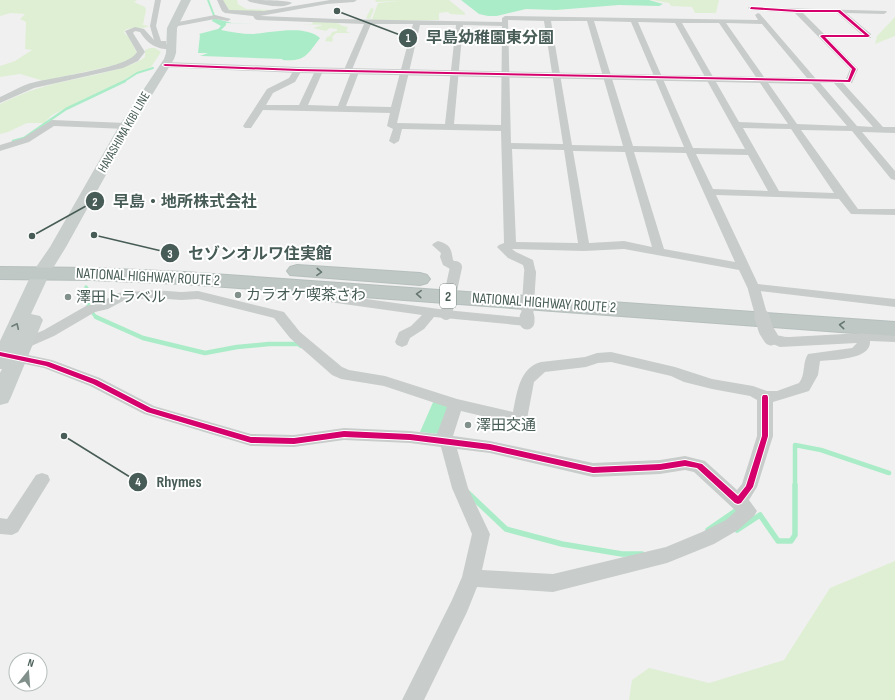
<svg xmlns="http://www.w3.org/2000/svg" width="895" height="700" viewBox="0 0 895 700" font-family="'Sofia Sans Condensed','Noto Sans JP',sans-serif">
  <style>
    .green { fill: #dfefd4 }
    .water { fill: #aaecc7 }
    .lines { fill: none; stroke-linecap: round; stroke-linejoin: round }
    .stream-far4 { stroke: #aaecc7; stroke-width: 2 }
    .stream-far3 { stroke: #aaecc7; stroke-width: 2.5 }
    .stream-far2 { stroke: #aaecc7; stroke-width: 3.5 }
    .stream-far1 { stroke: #aaecc7; stroke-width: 4.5 }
    .stream { stroke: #aaecc7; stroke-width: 5.5 }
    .trunk-casing { stroke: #b5bfbd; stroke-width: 2 }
    .minor { fill: #c8cccb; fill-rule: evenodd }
    .tertiary { fill: #c8cccb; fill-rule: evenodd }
    .secondary { fill: #c8cecc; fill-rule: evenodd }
    .trunk { fill: #c0c8c5; fill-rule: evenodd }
    .minor-bridge-far1 { stroke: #c8cccb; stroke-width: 12 }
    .minor-bridge { stroke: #c8cccb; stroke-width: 15 }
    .cycleway-casing { stroke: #fff; stroke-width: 2 }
    .cycleway { fill: #d6006c; fill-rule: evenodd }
    .oneway { stroke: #657772 }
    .oneway2 { stroke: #6e7e79 }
    .poi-dot { fill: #82908c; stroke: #fff; stroke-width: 1.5 }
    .labels { text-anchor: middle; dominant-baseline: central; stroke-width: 4; stroke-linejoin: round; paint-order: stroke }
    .far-street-label { font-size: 13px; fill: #475c56; stroke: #fff }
    .shield { fill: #fff; stroke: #7e8d89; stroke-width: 1 }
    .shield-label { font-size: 14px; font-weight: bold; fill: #475c56 }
    .street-label { font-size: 15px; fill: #475c56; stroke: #fff }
    .poi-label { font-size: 15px; fill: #475c56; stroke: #fff; text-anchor: start }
    .leader { fill: none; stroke: #475c56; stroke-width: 1.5 }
    .callout-dot { fill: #475c56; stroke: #fff; stroke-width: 1.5 }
    .mark-label { font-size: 12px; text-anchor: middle; font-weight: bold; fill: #fff }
    .callout-label { font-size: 16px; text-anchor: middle; font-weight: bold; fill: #475c56; stroke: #fff; stroke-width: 4; stroke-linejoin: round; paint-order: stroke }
  </style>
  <rect width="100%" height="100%" fill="#f0f0f0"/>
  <path class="green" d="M0 0H137L134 2 145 7 146 10 143 25 149 26C142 30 133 26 125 30L124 33 129 37 137 53 136 56 120 64 44 81 20 74 0 77V66L15 61 32 50 25 49 26 22 20 19 25 14 11 13 0 16Z
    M222 0H237L238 4 246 9 273 10 274 12 229 11Z
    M375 0H449L465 13V15L450 14 448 12 439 13V20L376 21 366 18 371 8 374 9 370 19H372L378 3 400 1 376 2Z
    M651 0H719L716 13H695L692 7 671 6 669 3Z
    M895 17V36L875 44 877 36Z
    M312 22H335L343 26 348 27 346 31 350 33H336L332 37 333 39 332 42 325 41 327 37 330 36 332 32 337 31V29L330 28 326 31 313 28 323 25 302 24H313Z
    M150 48H155L161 52 151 67 136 73 120 82 84 99 52 115 44 123H27L8 132 0 134V104C15 97 30 90 46 86 69 79 129 71 145 57V50Z
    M895 561V700H629L632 680 649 668 709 683 784 660 830 588Z"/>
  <path class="water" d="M461 0H649L663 4 659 6 619 5 556 10 526 9 497 16H488L479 14Z
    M213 18 232 23 280 25 226 23V25L221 30C231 32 242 34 252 34 270 33 305 24 320 38 307 55 305 62 282 60L283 59 202 56H200L208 53H198L200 35 199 34 218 29 221 26 212 21Z
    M434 400 445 402 449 410 439 434 420 432Z"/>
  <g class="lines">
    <path class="stream-far4" d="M208 0 215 18
      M123 82 137 73 153 68"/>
    <path class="stream-far3" d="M13 141 24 138 66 109 125 81"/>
    <path class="stream-far2" d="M86 287 89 291 88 307 95 316 98 318"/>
    <path class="stream-far1" d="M96 317 143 338 205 353 237 347 269 344H298L301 346
      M795 486V445L821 450 889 473"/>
    <path class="stream" d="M468 493 506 529 562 544 622 554H642
      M708 530 737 510
      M737 530 760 515 778 541H791L795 535V485"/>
    <g class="trunk-casing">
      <path id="trunk" d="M297 265 420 273 427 275 430 279 427 283 420 285 290 275 287 271 290 267Z
        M0 267 92 268 184 272 895 322V336L184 284 92 280 0 279Z"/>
    </g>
    <path class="minor" d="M155 0H161L156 26 161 41H166V44L175 45V49C159 51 148 45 140 32L135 31 133 33 145 52 138 61 123 68 34 88 0 103V97C9 93 19 87 28 84 49 77 129 69 137 52L125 31 135 27 144 29 154 40 150 26Z
      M217 0H223L229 10 264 11 330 0H357L354 2 327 4 260 16 337 19 502 22V18L505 16 758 20 755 15 758 13 760 14 816 79H846L850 69 795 13 751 10 748 8 749 7 886 11 887 12 884 14 846 13 871 34V38H828L858 69 852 83H843L883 127H895V133L862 132 895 171V180L891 179 852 131 801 130 858 209H895V215L851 214 839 199 716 195 758 284 895 299V307L759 291 754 293 750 292 748 289 739 270 624 249 584 251 512 249 516 252 533 260 536 273 534 276H526L523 265 508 258 497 247 499 245 504 243 501 131 402 129 399 141 394 144 389 141 393 129 387 126 390 113 263 110 251 128H245L243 126 267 89 289 78 295 68H298L302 70 295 82 273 93 266 105H299L315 71 319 69 323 71 308 105 338 106 351 72 355 70 359 72 346 106 391 107 413 24H371L351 72 347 74 343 72 364 24 257 20 255 19 253 16 225 13 222 11ZM803 13H837L861 34H824ZM508 20 544 21 563 144 511 143ZM551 21H587L623 146 572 145ZM594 21 631 22 684 147 633 146ZM638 22 675 23 745 149 693 148ZM682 23H719L788 124 739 122ZM726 23 762 24 847 126 797 124ZM420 25H456L445 124 397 123ZM463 25 502 26 501 125 454 124ZM820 83H834L873 127 857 126ZM743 128 791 129 834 193 779 191ZM512 149 564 150 578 243 516 242ZM573 151 625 152 652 247 624 241 589 243ZM634 152 686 153 735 262 664 249ZM696 154 748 155 768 191 713 189Z
      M247 0C254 0 289 0 292 3 282 10 262 4 250 2Z
      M215 15 231 19 228 21 215 19 173 27 170 25 173 23Z
      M52 120 126 123 131 126 126 129 54 126 29 142 0 151V145L23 138Z
      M438 241C452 245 451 250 453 260L462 267 460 270H452L443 265 440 257 441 253 432 245 434 243Z
      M313 283 317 284 330 294 446 310 527 318 532 319 534 322 532 325 527 326 434 317 424 329 410 338 407 345 402 347 397 345 395 342 399 332 411 326 422 315 322 301 314 296 307 287 309 284Z
      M153 290 181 292 198 291 284 312 300 332 342 367 349 370 385 376 457 399 513 412C517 393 519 368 541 362L585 357 597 353 611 352 675 367 712 379 753 386 767 391H777L799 383C806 374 802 363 808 354L852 348 857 343 780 347 766 341 764 338 766 335C774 333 781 337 789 337L863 333 874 331 895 332V342L870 341C872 360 832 360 820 361L818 375 809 391 773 402V436L757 487 749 500 757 511 754 516 738 530 714 544 667 563 553 592 477 587 467 612 424 700H402L452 600 462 577 472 534 452 488 441 447 410 443 344 440 294 447 251 446 144 414 90 386 44 368 0 359V349L52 360 100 378 154 406 251 434 294 435 344 428 410 431 437 434 447 407 384 386 341 379 332 375 290 338 274 318 198 299 181 300 153 298 125 300 108 309 95 312 54 336 29 347 24 349 19 347 17 344 19 341 44 330 86 306 99 303 118 293ZM611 362 671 376 684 382 712 389 750 396 757 400V436L742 484 737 490 705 461 685 456 660 460 593 463 490 441 453 436 461 411 519 425 524 423 527 419 534 382 545 372 586 367 598 363ZM457 449 490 453 593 477 660 474 685 470 694 472 736 511 726 520 702 532 666 547 553 574 482 570 490 534 468 488Z
      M42 473 48 475 50 480 18 532 12 535 0 534V518L7 519 36 475Z"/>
    <path class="tertiary" d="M165 62 298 67 813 78 818 81 813 84 298 73 161 67 160 65Z"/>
    <path class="secondary" d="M181 0H191L177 28 176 53 174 59 133 126 66 247 50 273 31 314 40 316 43 320 11 397 8 403 0 405V373L2 369H0V341L32 273 50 247 119 126 164 59 166 53 167 28Z"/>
    <use href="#trunk" class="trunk"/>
    <path class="minor-bridge-far1" d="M754 289 762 318
      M446 314 456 267
      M527 318 530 273"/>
    <path class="minor-bridge" d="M762 317 766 330 771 338
      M527 322V317"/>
    <g class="cycleway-casing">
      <path id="cycleway" d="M751 7 797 10H840L870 36 868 37H825L856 69 850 82 298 71 165 66 163 65 165 64 298 69 848 80 852 69 820 36 822 35H865L838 12H797L750 9Z
        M0 352 49 362 97 380 151 408 251 437 294 438 344 431 410 434 490 444 593 467 660 464 685 460 702 464 738 496 746 486 762 436V397L763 395H767L768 397V436L753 487 741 503 738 504 735 503 697 468 685 466 660 470 593 473 490 450 410 440 344 437 294 444 251 443 147 412 93 384 46 366 0 356Z"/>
    </g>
    <use href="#cycleway" class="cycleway"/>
  </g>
  <defs><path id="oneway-chevron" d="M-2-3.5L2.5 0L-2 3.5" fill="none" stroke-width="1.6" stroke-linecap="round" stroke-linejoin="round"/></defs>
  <g class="oneway">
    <use href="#oneway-chevron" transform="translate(319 272) rotate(3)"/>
    <use href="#oneway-chevron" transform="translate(419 294) rotate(-176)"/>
    <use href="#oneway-chevron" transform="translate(842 325) rotate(-175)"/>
  </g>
  <use class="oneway2" href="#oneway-chevron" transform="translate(16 326) rotate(-65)"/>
  <g class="poi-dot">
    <circle cx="238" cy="295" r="4"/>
    <circle cx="68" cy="297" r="4"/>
    <circle cx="468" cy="425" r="4"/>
  </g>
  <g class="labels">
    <g class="far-street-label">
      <text transform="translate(124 132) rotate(-60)">HAYASHIMA KIBI LINE</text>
    </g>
    <rect class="shield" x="440" y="284" width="16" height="24" rx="3"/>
    <g class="shield-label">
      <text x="448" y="296">2</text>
    </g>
    <g class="street-label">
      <text transform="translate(148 277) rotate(3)">NATIONAL HIGHWAY ROUTE 2</text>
      <text transform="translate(544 303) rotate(4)">NATIONAL HIGHWAY ROUTE 2</text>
    </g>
    <g class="poi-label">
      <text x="246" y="295">カラオケ喫茶さわ</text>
      <text x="76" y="297">澤田トラベル</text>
      <text x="476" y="425">澤田交通</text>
    </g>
  </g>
  <path class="leader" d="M337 11L408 38M32 236L95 201M94 235L170 253M64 436L138 482"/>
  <g class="callout-dot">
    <circle cx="337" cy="11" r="4"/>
    <circle cx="32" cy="236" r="4"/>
    <circle cx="94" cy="235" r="4"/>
    <circle cx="64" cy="436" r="4"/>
    <circle cx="408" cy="38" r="10"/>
    <circle cx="95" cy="201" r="10"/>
    <circle cx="170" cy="253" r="10"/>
    <circle cx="138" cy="482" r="10"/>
  </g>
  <g class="mark-label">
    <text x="408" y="42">1</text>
    <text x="95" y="206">2</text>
    <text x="170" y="258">3</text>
    <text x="138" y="486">4</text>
  </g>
  <g class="callout-label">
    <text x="490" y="43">早島幼稚園東分園</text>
    <text x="185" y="207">早島・地所株式会社</text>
    <text x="260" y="259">セゾンオルワ住実館</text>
    <text x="179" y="487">Rhymes</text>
  </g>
  <g transform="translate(28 672) rotate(17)"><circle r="19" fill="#ffffff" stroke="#b5bebb"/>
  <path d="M0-3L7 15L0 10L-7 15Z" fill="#82908c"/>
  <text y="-6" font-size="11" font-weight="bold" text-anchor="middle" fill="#475c56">N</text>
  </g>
</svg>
